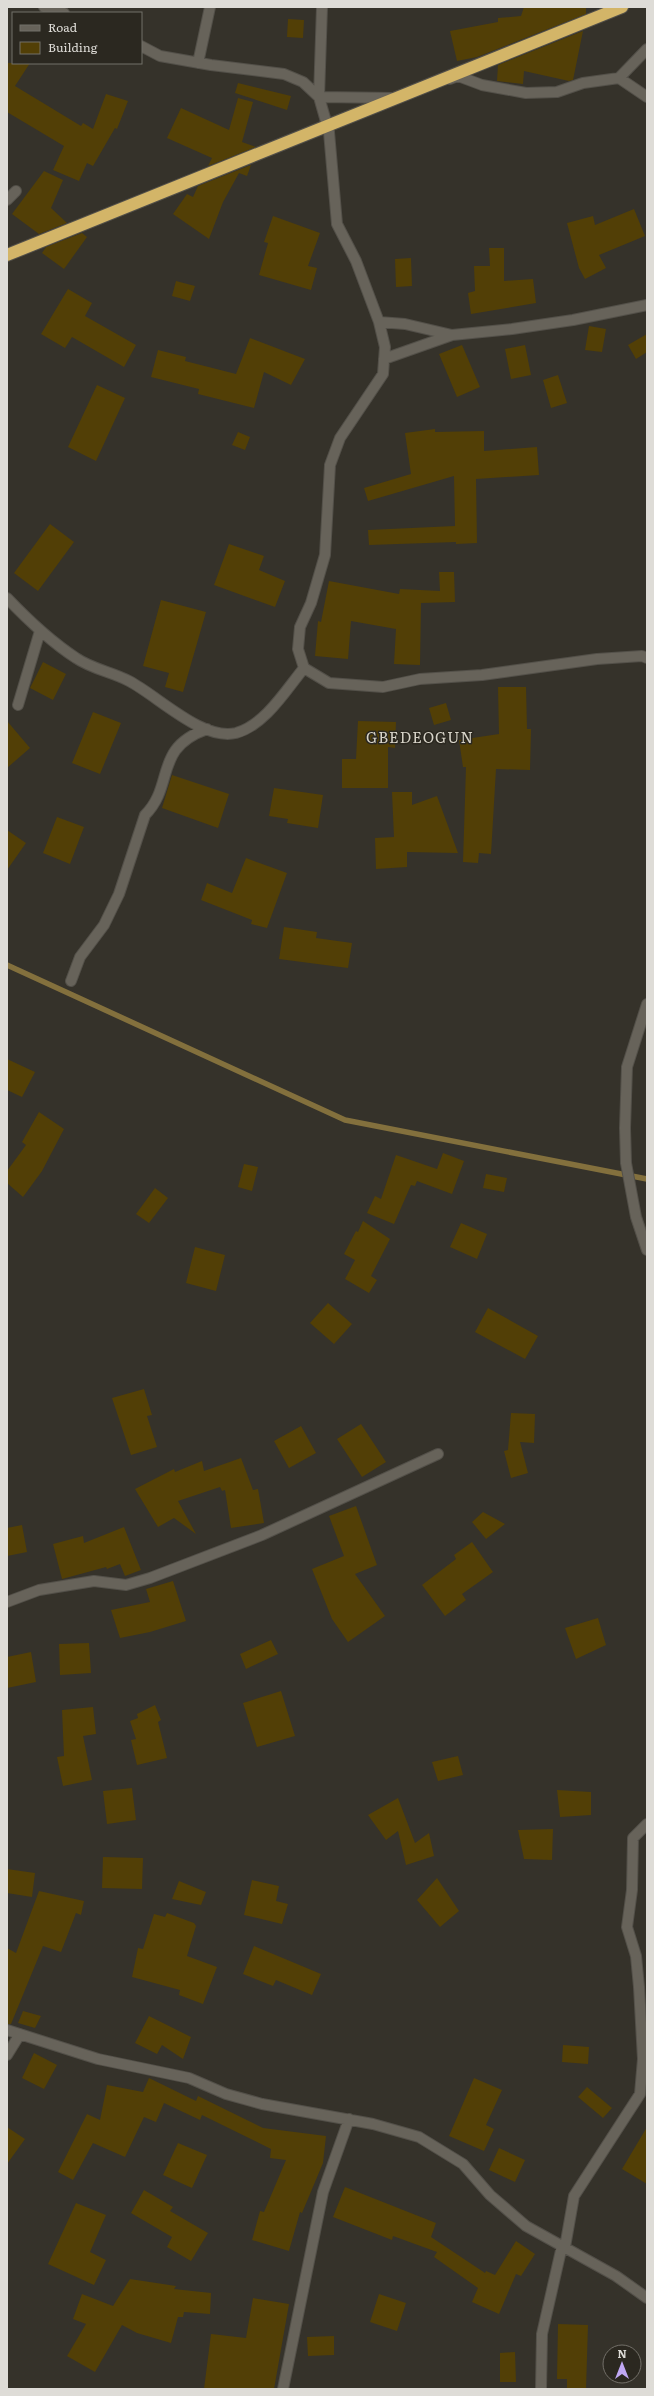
<svg xmlns="http://www.w3.org/2000/svg" width="654" height="2396" viewBox="0 0 654 2396" font-family="Literata,serif">
  <style>
    .lines { fill: none; stroke-linecap: round; stroke-linejoin: round }
    .stream { stroke: #83703d; stroke-width: 5.5 }
    .building { fill: #523f06 }
    .minor-casing { stroke: #535049; stroke-width: 12 }
    .highway-casing { stroke: #535049; stroke-width: 14 }
    .minor { stroke: #67635a; stroke-width: 10 }
    .highway { stroke: #d3b568; stroke-width: 12 }
    .labels { text-anchor: middle; dominant-baseline: central; stroke-width: 3; stroke-linejoin: round; paint-order: stroke }
    .quarter-label { font-size: 15px; letter-spacing: 1px; fill: #d7d3c8; stroke: #2b2820 }
  </style>
  <rect width="100%" height="100%" fill="#35322a"/>
  <g class="lines">
    <path class="stream" d="M7 965 345 1120 647 1179"/>
  </g>
  <path class="building" d="M524 7H586V14L477 57 457 61 450 31 498 22V18L521 16Z
    M288 19 304 20 303 38 287 37Z
    M583 31 573 80 569 81 524 71 523 84 497 81 498 65Z
    M7 63H30L15 86 81 126 83 123 93 129 106 94 128 101 117 129 115 128 93 166 87 163 79 181 53 170 64 146 7 112Z
    M238 83 291 96 287 110 235 93Z
    M238 98 253 102 242 142 256 147 208 166 212 158 167 138 181 108 229 130Z
    M251 165 247 176 239 173 223 202 209 239 173 214 187 194 193 197 198 186Z
    M44 171 63 180 51 208 67 223 39 234 12 214Z
    M634 209 645 236 599 255 606 268 585 279 579 268 567 223 593 216 595 225Z
    M273 216 320 233 308 266 317 268 311 290 259 275 268 243 264 242Z
    M82 233 87 237 64 269 42 253 46 247Z
    M489 248H504V281L533 279 536 303 471 314 468 293 475 291 474 266H490Z
    M411 258 412 286 396 287 395 259Z
    M176 281 195 286 190 301 172 296Z
    M68 289 92 303 85 316 136 345 124 367 72 337 65 348 41 334Z
    M589 326 606 329 602 352 585 350Z
    M647 334V352L636 359 628 345Z
    M250 338 305 359 291 385 264 372 254 408 198 394 199 389 151 377 158 350 186 357 185 361 236 374Z
    M462 345 480 387 457 397 439 354Z
    M525 345 531 375 511 379 505 349Z
    M558 375 567 403 551 408 543 380Z
    M97 385 125 398 96 461 68 447Z
    M435 429V432L484 431V451L537 447 539 475 476 479 477 543 456 544V542L369 545 368 530 455 526 454 476 368 501 364 488 411 474 405 433Z
    M238 432 250 437 245 450 232 445Z
    M50 524 74 542 38 591 14 573Z
    M229 544 264 556 259 570 285 581 275 607 214 585Z
    M439 572H454L455 602 421 603 420 665 394 664 396 629 351 621 348 659 315 656 318 621 321 622 329 581 399 594 400 589 440 591Z
    M161 600 206 612 183 692 165 687 169 673 143 666Z
    M43 662 66 674 53 700 30 688Z
    M498 687H526L527 729H531L530 770 496 769 491 854 479 853 478 863 463 862 466 767H463L459 740 499 734Z
    M446 703 451 720 434 725 429 708Z
    M93 712 121 723 100 774 72 763Z
    M7 721 30 748 7 768Z
    M358 721 396 722 395 748 388 747V788H342V759H356Z
    M172 775 229 794 218 828 162 808Z
    M274 788 323 795 318 828 287 823 288 819 269 816Z
    M392 792H412V805L437 796 458 853 407 852V867L376 869 375 838 394 837Z
    M57 817 84 827 70 864 43 853Z
    M7 830 26 843 7 870Z
    M246 858 287 873 267 928 251 924 252 920 201 900 207 883 232 893Z
    M284 927 317 932 316 938 352 943 348 968 279 959Z
    M7 1059 35 1072 22 1097 7 1090Z
    M39 1112 64 1129 42 1171 23 1197 7 1183V1171L26 1145 22 1142Z
    M443 1153 464 1161 452 1194 417 1181 415 1186 411 1185 394 1224 367 1213 375 1196 381 1199 396 1155 437 1169Z
    M244 1164 258 1167 252 1191 238 1187Z
    M486 1174 507 1178 504 1192 483 1188Z
    M155 1188 168 1198 149 1223 136 1214Z
    M363 1221 390 1239 371 1276 377 1280 369 1293 345 1279 355 1260 344 1254 356 1231 358 1232Z
    M461 1223 487 1234 477 1259 450 1247Z
    M195 1247 225 1255 216 1291 186 1283Z
    M328 1303 352 1324 334 1344 310 1323Z
    M488 1308 538 1336 525 1359 475 1332Z
    M144 1389 152 1415 147 1416 157 1447 131 1455 112 1398Z
    M511 1413 535 1414 534 1443 520 1442 528 1473 511 1478 504 1451 508 1450Z
    M361 1424 386 1462 362 1477 337 1439Z
    M301 1426 316 1453 289 1468 274 1441Z
    M241 1458 253 1490 258 1489 264 1523 231 1528 225 1490 222 1491 220 1487 178 1501 196 1534 174 1518 158 1527 135 1489 174 1469 175 1472 202 1461 204 1471Z
    M356 1506 377 1565 355 1574 385 1616 348 1642 332 1619 312 1569 344 1556 329 1516Z
    M483 1512 505 1524 486 1539 472 1522Z
    M22 1525 27 1552 7 1556V1528Z
    M124 1527 141 1570 125 1576 120 1564 107 1569 106 1567 62 1579 53 1544 83 1536 84 1543Z
    M472 1542 493 1572 462 1594 466 1600 445 1616 422 1585 456 1559 454 1555Z
    M173 1581 186 1621 150 1632 120 1638 111 1610 150 1602 146 1589Z
    M598 1618 606 1645 576 1659 565 1628Z
    M271 1640 278 1654 246 1669 240 1654Z
    M89 1643 91 1673 60 1675 59 1644Z
    M31 1652 36 1682 7 1688V1657Z
    M281 1691 295 1736 257 1747 243 1703Z
    M155 1705 161 1720 158 1722 167 1758 137 1765 131 1740 136 1739 130 1721 138 1718 137 1714Z
    M93 1707 96 1734 83 1736 92 1780 63 1786 57 1757 64 1756 62 1710Z
    M458 1756 463 1775 438 1781 432 1762Z
    M132 1788 136 1820 107 1824 103 1791Z
    M557 1790 591 1792V1815L560 1817Z
    M398 1798 415 1843 429 1833 434 1856 406 1865 398 1831 386 1840 368 1815Z
    M553 1829 552 1860 524 1859 518 1830Z
    M103 1857 143 1858 142 1889 102 1888Z
    M7 1869 35 1873 32 1897 7 1893Z
    M437 1878 459 1911 440 1927 417 1900Z
    M252 1880 279 1886 276 1901 288 1904 282 1924 244 1915Z
    M179 1881 206 1892 201 1905 172 1899Z
    M39 1891 84 1901 81 1915 76 1913 61 1952 43 1946 11 2024H7V1948L16 1953Z
    M167 1913 194 1923 196 1926 187 1956 217 1967 203 2004 179 1995 180 1990 132 1977 138 1948 143 1949 154 1914 165 1917Z
    M254 1946 321 1974 312 1995 276 1980 273 1986 243 1974Z
    M23 2011 41 2016 35 2028 18 2023Z
    M149 2016 191 2037 183 2059 162 2045 157 2054 135 2043Z
    M563 2045 589 2047 588 2064 562 2062Z
    M34 2053 57 2065 44 2089 22 2078Z
    M149 2078 196 2101 198 2096 263 2128 326 2136 323 2163 302 2213 300 2212 289 2251 252 2240 260 2211 264 2212 286 2160 270 2158 271 2149 202 2115 200 2120 164 2103 156 2122 144 2117 125 2157 93 2143 73 2180 58 2172 87 2114 100 2120 107 2085 143 2092Z
    M474 2078 502 2090 486 2125 494 2129 484 2151 449 2136Z
    M587 2087 612 2108 603 2118 578 2097Z
    M7 2127 25 2139 7 2164Z
    M647 2127V2184L622 2169Z
    M178 2143 207 2155 192 2188 163 2175Z
    M499 2148 525 2160 515 2182 489 2170Z
    M345 2187 436 2223 431 2237 485 2273 486 2271 495 2275 516 2241 535 2254 521 2276 516 2274 499 2314 472 2302 478 2288 434 2257 437 2252 393 2236 392 2240 333 2217Z
    M144 2190 173 2207 170 2211 208 2233 191 2261 167 2247 172 2237 131 2213Z
    M76 2203 106 2215 90 2252 106 2260 94 2285 48 2264Z
    M130 2279 176 2286 174 2289 211 2293 210 2314 184 2312 183 2317H178L171 2343 137 2333 122 2325 95 2372 67 2356 86 2324 73 2319 82 2294 113 2306Z
    M379 2294 406 2303 397 2331 370 2322Z
    M253 2298 289 2304 274 2389H204L211 2334 246 2338Z
    M558 2324 588 2325 586 2389H567V2379H557Z
    M334 2336V2355L308 2356 307 2337Z
    M515 2352 516 2382H500V2353Z"/>
  <g class="lines">
    <g class="minor-casing">
      <path id="minor" d="M44 7 64 13
        M322 7 319 97 329 132 337 224 356 261 379 322 385 347 383 374 340 438 330 465 325 555 311 603 300 627 298 649 304 668 329 683 383 687 420 679 482 675 597 659 642 656 647 658
        M141 46 160 56 211 65 284 74 303 82 319 97 394 98
        M198 63 210 7
        M619 78 647 97
        M450 79 458 76 482 85 526 93 557 92 583 83 619 78 647 49
        M7 200 16 191
        M379 322 405 324 452 335 512 329 573 320 647 305
        M384 359 452 335
        M7 598C28 620 50 641 76 658 92 669 112 672 129 681 158 696 202 741 236 733 265 725 286 690 304 668
        M18 705 40 631
        M71 981 80 957 104 925 119 894 145 815C175 785 153 748 207 729
        M647 1004 627 1067 625 1128 626 1163 636 1217 647 1250
        M7 1602 39 1590 94 1581 126 1585 150 1578 262 1535 438 1454
        M7 2030 98 2059 189 2078 226 2094 262 2104 373 2124 419 2137 463 2164 490 2195 526 2226 616 2276 647 2298
        M7 2055 20 2034
        M565 2247 574 2196 640 2094 643 2059 639 1987 636 1956 627 1927 632 1890 633 1838 647 1824
        M283 2389 323 2192 349 2119
        M541 2389 542 2334 562 2246"/>
    </g>
    <g class="highway-casing">
      <path id="highway" d="M7 255 622 7"/>
    </g>
    <use href="#minor" class="minor"/>
    <use href="#highway" class="highway"/>
  </g>
  <g class="labels">
    <g class="quarter-label">
      <text x="420" y="736">GBEDEOGUN</text>
    </g>
  </g>
  <rect width="654" height="2396" fill="none" stroke="#dedcd7" stroke-width="16"/>
  <rect x="12" y="12" width="130" height="52" fill="#2b2820" stroke="#737069"/>
  <rect x="20" y="25" width="20" height="6" fill="#67635a" stroke="#737069"/>
  <text x="48" y="32" font-size="12" fill="#dedcd7">Road</text>
  <rect x="20" y="42" width="20" height="12" fill="#523f06" stroke="#737069"/>
  <text x="48" y="52" font-size="12" fill="#dedcd7">Building</text>
  <g transform="translate(622 2364)"><circle r="19" fill="#2b2820" stroke="#737069"/>
  <path d="M0-3L7 15L0 10L-7 15Z" fill="#c0a8f3"/>
  <text y="-6" font-size="11" font-weight="bold" text-anchor="middle" fill="#dedcd7">N</text>
  </g>
</svg>
